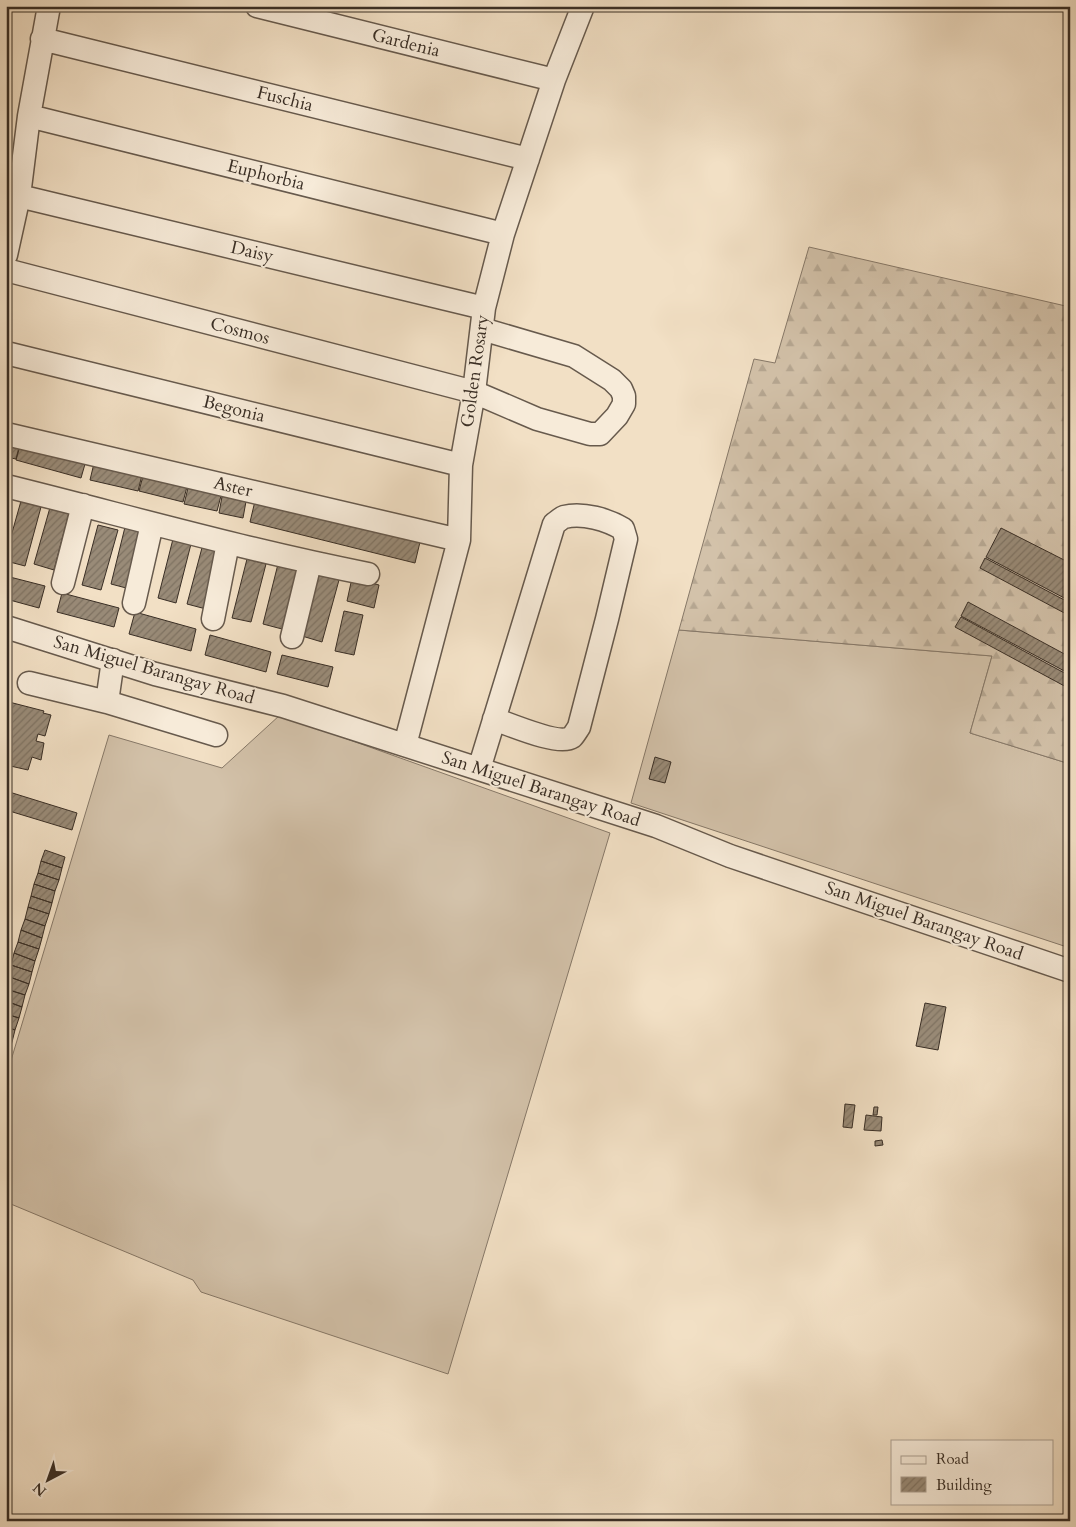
<svg xmlns="http://www.w3.org/2000/svg" width="1076" height="1527" viewBox="0 0 1076 1527" font-family="Cardo,serif">
  <style>
    .grass { fill: #d3c2aa; stroke: #867868 }
    .forest { fill: url(#forest-firs); stroke: #867868 }
    .building { fill: url(#building-hatch); stroke: #392e25 }
    .lines { fill: none; stroke-linecap: round; stroke-linejoin: round }
    .street-casing { stroke: #675a4d; stroke-width: 25 }
    .street { stroke: #f7ebd9; stroke-width: 22 }
    .labels { text-anchor: middle; dominant-baseline: central; stroke-width: 4; stroke-linejoin: round; paint-order: stroke }
    .street-label { font-size: 18px; fill: #392e25; stroke: #f7ebd9 }
  </style>
  <defs>
    <pattern id="forest-firs" width="22" height="20" patternUnits="userSpaceOnUse" patternTransform="scale(1.25)"><rect width="22" height="20" fill="#d3c2aa"/><path d="M5 1l3.5 6h-7zM16 11l3.5 6h-7z" fill="#b6a792"/></pattern>
    <pattern id="building-hatch" width="6" height="6" patternUnits="userSpaceOnUse" patternTransform="scale(1.25)"><rect width="6" height="6" fill="#998b78"/><path d="M-1 1l2-2M0 6l6-6M5 7l2-2" fill="none" stroke="#7e7262"/></pattern>
  </defs>
  <rect width="100%" height="100%" fill="#f2e0c5"/>
  <filter id="stains"><feTurbulence type="fractalNoise" baseFrequency=".004" numOctaves="4"/><feColorMatrix values="0 0 0 0 .2 0 0 0 0 .09 0 0 0 0 .02 0 0 0 .5 -.17"/></filter>
  <radialGradient id="worn" r=".72"><stop offset=".6" stop-color="#630" stop-opacity="0"/><stop offset="1" stop-color="#630" stop-opacity=".3"/></radialGradient>
  <path class="grass" d="M679 630 992 656 970 733 1070 764V948L631 803Z
    M280 715 610 833 448 1374 201 1292 193 1280 6 1202V1077L109 735 222 768Z"/>
  <path class="forest" d="M809 247 1070 307V764L970 733 992 656 679 630 754 359 775 363Z"/>
  <path class="building" d="M6 436 21 439 16 459 6 457Z
    M22 439 87 457 81 478 16 460Z
    M95 459 143 471 138 491 90 480Z
    M144 472 188 483 183 502 139 491Z
    M189 484 222 492 217 511 184 504Z
    M223 491 247 496 243 518 219 513Z
    M21 501 41 507 25 566 6 561V554Z
    M255 501 420 542 415 563 250 522Z
    M51 504 70 509 54 570 34 564Z
    M126 523 145 528 130 589 111 584Z
    M98 525 118 530 101 590 82 585Z
    M1001 528 1070 563V601L986 557Z
    M173 539 191 544 176 603 158 598Z
    M203 544 221 548 206 609 187 604Z
    M985 558 1070 603V616L980 568Z
    M247 559 266 564 251 622 232 618Z
    M278 564 297 569 282 629 263 624Z
    M319 575 339 580 322 642 302 636Z
    M6 576 45 586 39 608 6 599Z
    M352 578 379 585 374 608 347 601Z
    M62 593 119 608 114 627 57 612Z
    M968 602 1070 657V674L961 616Z
    M344 611 363 615 354 655 335 651Z
    M135 612 196 629 191 651 129 634Z
    M961 617 1070 676V689L955 627Z
    M210 635 271 652 266 672 205 655Z
    M282 655 333 667 328 687 277 674Z
    M9 702 44 711 43 713 51 715 45 736 38 734 36 741 44 743 41 760 32 757 28 770 6 765V714Z
    M655 757 671 762 665 783 649 779Z
    M6 791 77 813 72 830 6 810Z
    M45 850 65 857 62 868 41 861Z
    M41 861 62 868 59 880 38 873Z
    M38 873 59 880 55 891 34 884Z
    M34 884 55 891 52 903 31 896Z
    M31 896 52 903 49 914 28 907Z
    M28 907 49 914 45 926 25 919Z
    M25 919 45 926 42 938 21 930Z
    M21 930 42 938 39 949 18 942Z
    M18 942 39 949 35 961 14 953Z
    M14 953 35 961 32 972 11 965Z
    M11 965 32 972 29 984 7 976Z
    M7 976 29 984 25 995 6 989Z
    M6 989 25 995 22 1007 6 1001Z
    M6 1001 22 1007 19 1018 6 1014Z
    M925 1003 946 1007 938 1050 916 1046Z
    M6 1014 19 1018 15 1030 6 1027Z
    M6 1027 15 1030 12 1042 6 1040Z
    M6 1040 12 1042 9 1053 6 1052Z
    M845 1104 855 1105 852 1128 843 1127Z
    M874 1107H878L877 1115H873Z
    M866 1115 882 1117 881 1131 864 1130Z
    M882 1140 883 1145 875 1146V1141Z"/>
  <g class="lines">
    <g class="street-casing">
      <path id="street" d="M257 6 554 80
        M42 39 528 159
        M29 116 503 234
        M19 196 484 308
        M6 255 19 196 29 116 49 6
        M6 270 474 392 537 419 590 434H600L617 416 624 404V396L621 389 612 380 574 356 482 329
        M6 353 461 465
        M6 434 459 540
        M6 486C127 516 246 550 368 574
        M63 583 83 505
        M134 603 152 524
        M213 619 228 543
        M6 627 155 674 283 706 656 826 730 856 1070 971
        M292 637 310 563
        M29 683 107 702 113 660
        M107 702 216 735
        M405 745 459 540 461 465 474 392 484 308 503 234 554 80 583 6
        M479 769 554 524C557 522 561 518 564 517 583 512 608 520 623 529L626 539 607 619 579 727C577 730 574 735 572 737 559 746 509 724 494 719"/>
    </g>
    <use href="#street" class="street"/>
  </g>
  <g class="labels">
    <g class="street-label">
      <text transform="translate(406 43) rotate(14)">Gardenia</text>
      <text transform="translate(285 99) rotate(14)">Fuschia</text>
      <text transform="translate(266 175) rotate(14)">Euphorbia</text>
      <text transform="translate(252 252) rotate(13)">Daisy</text>
      <text transform="translate(240 331) rotate(15)">Cosmos</text>
      <text transform="translate(475 371) rotate(-82)">Golden Rosary</text>
      <text transform="translate(234 409) rotate(14)">Begonia</text>
      <text transform="translate(233 487) rotate(13)">Aster</text>
      <text transform="translate(154 670) rotate(16)">San Miguel Barangay Road</text>
      <text transform="translate(541 789) rotate(18)">San Miguel Barangay Road</text>
      <text transform="translate(924 921) rotate(19)">San Miguel Barangay Road</text>
    </g>
  </g>
  <rect width="1076" height="1527" fill="none" stroke="#f2e0c5" stroke-width="25"/>
  <rect x="8" y="8" width="1061" height="1512" fill="none" stroke="#392e25" stroke-width="2.5"/>
  <rect x="12" y="12" width="1051" height="1502" fill="none" stroke="#392e25"/>
  <rect x="891" y="1440" width="162" height="65" fill="#f7ebd9" stroke="#ab9f91"/>
  <rect x="901" y="1456" width="25" height="8" fill="#f7ebd9" stroke="#ab9f91"/>
  <text x="936" y="1464" font-size="15" fill="#392e25">Road</text>
  <rect x="901" y="1477" width="25" height="15" fill="url(#building-hatch)" stroke="#ab9f91"/>
  <text x="936" y="1490" font-size="15" fill="#392e25">Building</text>
  <g transform="translate(48 1480) rotate(221)" stroke="#f7ebd9" stroke-width="4" paint-order="stroke">
  <path d="M0-4L9 19L0 12L-9 19Z" fill="#392e25"/>
  <text y="-8" font-size="14" font-weight="bold" text-anchor="middle" fill="#392e25">N</text>
  </g>
  <rect width="100%" height="100%" filter="url(#stains)"/>
  <rect width="100%" height="100%" fill="url(#worn)"/>
</svg>
